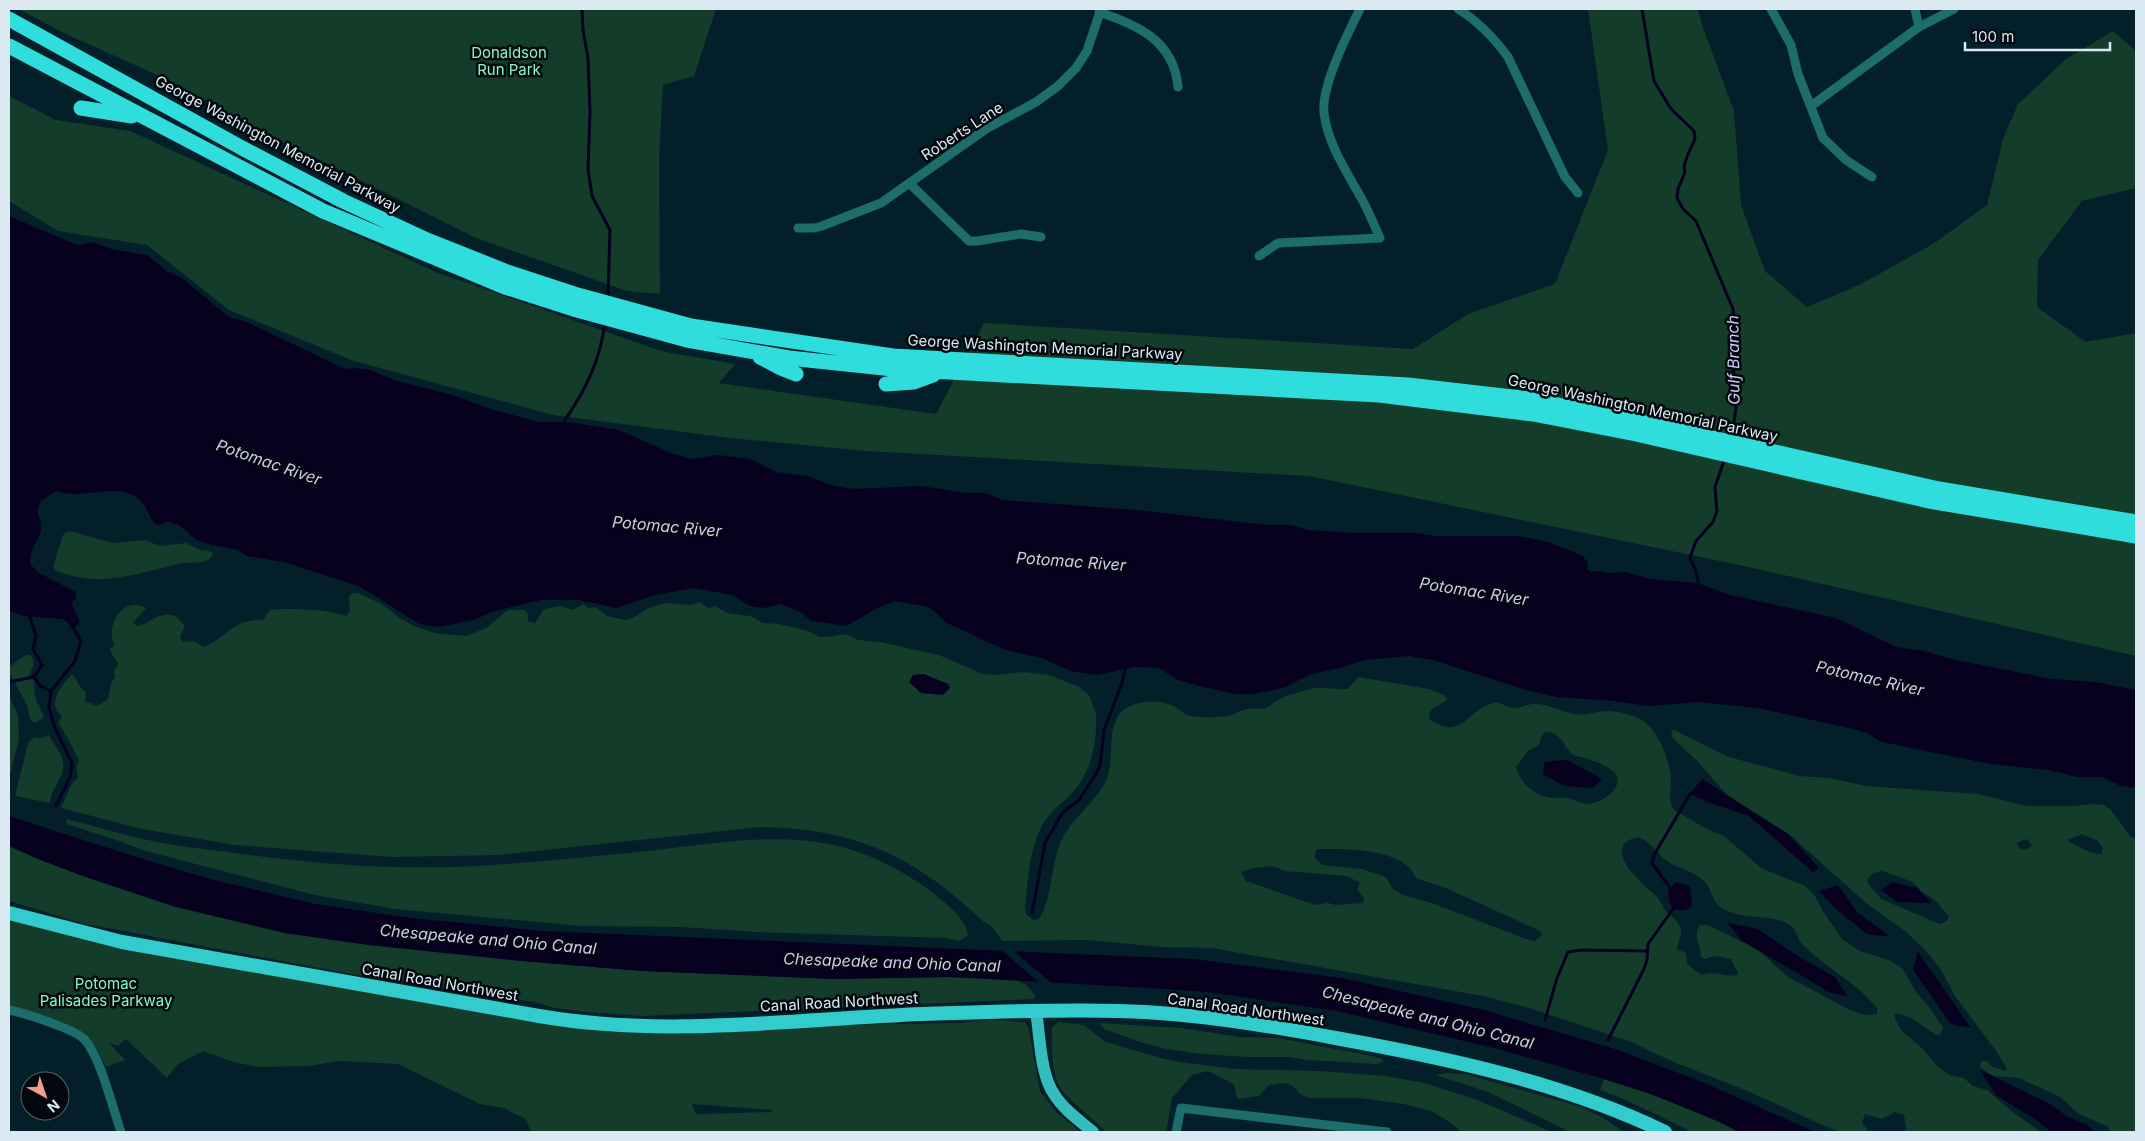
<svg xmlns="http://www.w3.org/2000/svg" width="2145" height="1141" viewBox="0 0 2145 1141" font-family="Inter,sans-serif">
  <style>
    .green { fill: #143c2b; fill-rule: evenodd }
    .water { fill: #07001e }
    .pier { fill: #031f29 }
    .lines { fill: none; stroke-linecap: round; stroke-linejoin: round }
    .stream { stroke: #07001e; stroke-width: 3 }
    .minor { stroke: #1d6d6d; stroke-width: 9 }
    .primary { stroke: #35bcbc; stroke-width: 12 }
    .trunk { stroke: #32cccc; stroke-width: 14 }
    .motorway { stroke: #2fdddd; stroke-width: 15 }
    .labels { text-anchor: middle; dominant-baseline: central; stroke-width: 5; stroke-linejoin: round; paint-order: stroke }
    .park-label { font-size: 15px; fill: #84fbc4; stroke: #01070c }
    .street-label { font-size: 15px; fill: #dbeaf2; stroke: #01070c }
    .water-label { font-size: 16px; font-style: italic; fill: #d2caf1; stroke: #01070c }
  </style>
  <rect width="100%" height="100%" fill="#031f29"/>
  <path class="green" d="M18 9H716L694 76 663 85 659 156 660 294 627 291 476 238 258 129 173 82 66 34Z
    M1588 9H1698L1702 25 1734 111 1741 205 1765 271 1807 307 1859 285 1933 244 1987 205 2003 139 2018 104 2066 59 2113 31 2136 51V188L2082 201 2038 260 2037 307 2086 342 2136 333V656L1744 566 1309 476 866 451 730 438 553 415 354 361 229 310 147 245 58 231 9 201V96L56 120 130 131 436 272 661 351 735 364 719 383 936 414 984 323 1413 349 1468 314 1555 284 1608 150Z
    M66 532H73L113 543 145 540 160 546 186 543 201 550 210 551 213 554C209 566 189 561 178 564 143 572 106 586 69 575 63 573 57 573 53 567L63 535Z
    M352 593H358L382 604 398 617 414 626 435 633 466 636 486 628 508 610H525L528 614V621L535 623 544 609 560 606 573 610 583 604 588 608 596 607 607 616 625 620 633 618 648 608 667 603 691 605 699 602 709 608 715 606 727 613 750 616 763 623 779 624 808 631 820 637H827L846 634 858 640 880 642 939 655 983 674 995 675 1023 672 1049 675 1079 687 1090 696C1091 703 1095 708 1096 714 1097 743 1092 773 1070 795 1061 804 1048 814 1042 826 1029 850 1028 881 1025 908L1026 914 1033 920 1039 919C1054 894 1050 865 1062 839 1074 815 1099 801 1108 775 1114 756 1107 728 1121 712 1133 700 1161 698 1175 707 1181 710 1184 715 1191 716 1204 718 1220 718 1232 715 1237 713 1242 710 1247 709 1253 708 1259 710 1265 708 1271 706 1273 702 1278 700 1287 695 1300 692 1310 689 1321 686 1336 690 1348 689L1358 677 1429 689 1444 695 1447 700 1432 709 1429 714 1430 720C1463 741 1466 710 1493 703 1500 701 1507 708 1515 708 1521 708 1527 704 1533 704 1548 703 1560 712 1574 714 1586 716 1597 711 1608 711 1617 711 1638 716 1645 722 1660 734 1670 762 1671 780 1671 790 1668 802 1674 810L1705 828 1724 836 1761 868 1805 886 1815 896 1824 913 1843 940 1860 951 1891 961 1903 969 1916 992 1930 1008 1943 1028 1940 1035H1936L1911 1018 1896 1013 1894 1014 1895 1019 1902 1031 1923 1049 1938 1067 1950 1075 1964 1078 1973 1086 1987 1090 2014 1113 2041 1132H1904L1906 1129 1904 1115 1895 1112 1882 1119 1865 1114 1862 1123 1869 1132H1838L1750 1092 1669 1060 1631 1042 1529 1008 1483 996 1212 948 1161 947 1087 940 1003 941 991 926 984 922C914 856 857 829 760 827L499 855 392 857 235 845 142 829 61 808 71 785 78 778 76 768 79 761 72 746 58 722 62 716C60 714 58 713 57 710 50 698 64 683 72 674 78 679 76 685 86 692L85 701 97 706 108 699 111 683 115 677 114 671 118 664 109 649 114 646C113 641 111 634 112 630 114 612 129 599 146 608L133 623 137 626C153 623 156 611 175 616L185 626 180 637 182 642 194 641 204 647C226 638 234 618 263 620L270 610C289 608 328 609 346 616L350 611 349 597ZM1545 732C1562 731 1563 748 1574 755 1577 757 1582 757 1585 758 1593 761 1603 764 1610 769 1629 782 1608 799 1593 803 1584 806 1576 800 1568 798 1561 797 1555 799 1548 797 1534 795 1519 781 1516 767L1529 750 1539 745 1542 736ZM1638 837C1652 842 1658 856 1670 863 1683 870 1696 872 1706 883 1712 891 1712 902 1722 908 1741 920 1764 914 1784 922 1800 928 1794 938 1805 947 1828 969 1857 983 1877 1008V1014L1864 1015 1848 1009 1788 977 1757 949 1708 925H1700C1692 935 1701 946 1701 957L1705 959 1715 956 1731 959 1738 973 1737 975C1724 978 1717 970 1701 975L1687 964 1686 953 1677 949C1678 941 1683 935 1680 927 1677 918 1670 917 1665 910 1662 906 1661 901 1657 897 1646 886 1615 863 1623 845L1629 840ZM1320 849C1347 849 1404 848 1416 878L1448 889 1540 931 1542 935 1535 941 1526 939 1432 903 1403 895 1393 889 1386 877 1362 869 1323 865 1315 858 1316 850ZM1272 866 1285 871 1347 876 1360 883 1357 889 1364 899 1363 903 1336 905 1328 903 1315 905 1246 881 1241 872 1254 868Z
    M26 655H30C37 662 32 668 29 676L34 681 35 697 44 717 35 723 31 721 26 703 9 672 10 666Z
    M9 696 18 715 19 739 9 779Z
    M1674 730 1729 757 1799 776 1830 778 1866 786 1978 794 2026 806H2075L2093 804 2104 805 2111 810 2129 835 2136 840V1132H2110L2108 1127 2079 1114 2060 1097 2019 1078 1993 1076 1980 1067 1981 1061H1987L1991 1066 2004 1071 2007 1069 1997 1052 1955 996 1940 968 1926 951 1905 931 1866 903 1790 835 1728 796 1697 761 1673 738 1671 731ZM2082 834 2098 841 2103 848 2101 854C2094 855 2073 845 2068 840ZM2027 839 2032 846 2025 850 2020 848 2017 844 2018 842ZM1883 871 1913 882 1921 891 1937 902 1949 917 1947 921 1940 924 1881 899 1867 882C1869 874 1876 872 1883 871Z
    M49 735C53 744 62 753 63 763 66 775 50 789 50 803L15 796 28 743 34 737 40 738Z
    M66 819C98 827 130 837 162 843 184 847 206 849 228 852 284 860 341 866 398 867 475 869 552 860 629 853 745 842 827 815 929 890 943 901 966 917 968 936L958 941 946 938 757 932 680 927 581 926 395 909 315 895 142 850 122 842 67 824Z
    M9 846 38 859 83 876 176 907 285 933 369 945 522 961 642 971 835 979 951 977 1016 980 1026 985 1036 996 1033 999 642 1016 586 1012 555 1008 535 1002 357 975 186 943 81 923 9 901Z
    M9 920 129 949 549 1025 643 1033 819 1025 958 1023 991 1020 1025 1022 1029 1029 1040 1091 1057 1113 1081 1132H531L526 1119 503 1108 480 1104 398 1064 339 1061 309 1066 258 1067 233 1062 203 1051 178 1064 167 1078 126 1039 118 1046 109 1043 125 1060 106 1067 96 1047 85 1034 9 1005ZM692 1104 771 1110 772 1112 696 1114Z
    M1058 1022 1084 1025 1106 1042 1164 1059 1180 1062 1234 1069 1318 1071 1386 1076 1424 1083 1475 1099 1552 1132H1462L1448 1121 1431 1111 1404 1104 1360 1098H1309L1300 1094 1293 1086 1284 1083 1269 1085 1259 1096 1238 1099C1234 1094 1237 1089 1233 1084L1208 1071 1192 1075 1172 1098 1166 1132H1106C1093 1117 1061 1097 1056 1079 1051 1062 1052 1045 1052 1028Z
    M1099 1023 1181 1028 1241 1037 1278 1038 1373 1056 1382 1059 1383 1062 1376 1064 1308 1060 1290 1057H1246L1202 1054 1166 1049 1143 1043 1104 1029Z
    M1445 1073 1465 1074 1581 1107 1602 1117 1624 1132H1570L1488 1092 1436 1075Z
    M1604 1079C1648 1093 1698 1110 1738 1132H1692L1624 1099 1600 1090Z"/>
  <path class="water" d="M9 216 74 244 80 245 93 242 111 249 147 255 168 272 182 278 229 317 247 322 345 369 353 368 370 370 394 380 452 395 494 410 538 422H568L619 430 671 453 691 459 718 455 750 459 776 472 807 476 834 486 854 489 921 486 966 493H985L1002 500 1136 510 1267 525H1291L1308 530 1357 533H1416L1436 536H1519L1548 542 1583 556 1588 564 1587 569 1591 572 1598 571 1609 573 1625 572 1651 579 1698 583 1730 595 1836 618 1896 647 1924 651 1951 659 2051 679 2095 682 2136 690V788L2121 786 2102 777H2077L2049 770 1991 764 1925 751 1879 741 1868 733 1849 728 1758 708 1698 702 1647 706 1614 701 1557 697 1526 690 1433 660 1409 656 1365 660 1340 668 1311 674 1283 688 1254 694H1235L1195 685 1176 679 1159 668 1134 667 1097 675 1071 671 1042 658 1005 650 947 623 929 607 895 601 875 609 847 626 812 621 799 611 780 604 763 608 750 606 732 595 693 588 656 595 616 608 579 600H541L494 611 474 620 439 627 419 624 361 587 284 562 247 556 238 550 212 545 197 540 179 525 168 522 157 525C148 518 148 507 140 500 123 484 95 494 75 494 69 494 62 492 56 491L41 501 37 511C49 540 30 538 30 564L39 573 76 592V598L73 601 72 605 80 622 74 628 63 619 24 616 9 611Z
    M924 674 948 684 950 688 943 695 921 693 909 682 913 675Z
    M1567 760 1602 779 1593 788 1564 786 1543 774 1544 762Z
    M1702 779 1788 834 1819 868 1813 872 1749 816 1713 804 1690 794Z
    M9 816 133 856 210 879 315 904 411 918 542 931 1193 959 1342 978 1484 1010 1612 1048 1705 1083 1815 1132H1738L1725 1124 1651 1094 1604 1079 1498 1049 1337 1011 1208 992 1149 988 951 977 835 979 642 971 522 961 369 945 285 933 176 907 83 876 38 859 9 846Z
    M1675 882 1690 886 1692 905C1687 911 1681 911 1673 909L1669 901 1668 893Z
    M1892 882 1917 888 1931 903 1897 902 1881 890Z
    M1838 885 1858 913 1891 937 1867 934 1836 909 1819 891Z
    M1728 923 1758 929 1796 955 1835 977 1847 996 1831 993 1742 941Z
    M1918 952 1971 1028 1951 1024 1913 970Z
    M1980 1070 2050 1104 2068 1117 2086 1124 2095 1132H2051L2039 1122 1996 1095Z"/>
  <path class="pier" d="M999 948 1011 949 1054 985H1042Z"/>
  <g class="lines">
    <path class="stream" d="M582 9 583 30 588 58 590 112 588 169 592 196 610 230 608 298
      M1642 9 1654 81 1671 109 1694 131 1695 139 1688 154 1684 166 1685 172 1678 189 1677 198 1683 209 1696 221 1733 309 1735 327 1733 360 1736 407 1732 438
      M563 423C585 391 601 360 605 321
      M1699 587 1696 571 1690 558 1696 541 1713 522 1717 511 1715 487 1725 458
      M34 677 40 686 51 691
      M9 682 34 677 42 665 33 649 36 636 29 614
      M56 806 70 777 72 763 55 728 49 707 51 691 75 661 81 641 72 626
      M1670 888 1652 863 1654 855 1690 794
      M1032 913 1045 843 1063 812 1079 800 1096 774 1100 765 1104 730 1122 683 1126 665
      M1545 1020 1557 978 1568 952 1581 950 1647 951
      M1608 1040 1644 969 1647 960 1648 944 1673 909"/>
    <path class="minor" d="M1458 9C1478 21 1494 38 1508 57L1565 177 1578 193
      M1771 9 1791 45 1798 74 1823 138 1846 160 1872 177
      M1915 9 1919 27
      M1099 12C1138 25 1174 41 1178 87
      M1811 106 1919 27 1954 9
      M909 183 969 241H977L1021 234 1041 237
      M798 228H814L822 226 881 203 986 129 1036 102 1058 86 1076 68 1087 51 1101 9
      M1259 256 1278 243 1380 238C1375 227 1370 215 1364 203 1349 175 1328 146 1324 113 1321 86 1348 33 1360 9
      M9 1010C24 1013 74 1029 84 1039 100 1055 113 1109 121 1132
      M1176 1132 1181 1108 1387 1132"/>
    <path class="primary" d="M1036 1011C1040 1035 1040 1074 1054 1094 1063 1109 1080 1121 1093 1132"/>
    <path class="trunk" d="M9 913 122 942 539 1016C666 1038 796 1019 923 1014 988 1012 1054 1009 1119 1011 1193 1013 1267 1025 1341 1039 1451 1059 1563 1083 1665 1132"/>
    <path class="motorway" d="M9 19 242 148 343 201 427 240 510 273 574 294 691 326 893 356 1408 385 1529 399 1641 422 1939 489 2136 522
      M9 46 323 211 505 287 577 310 687 340 789 358 893 369 1379 395 1533 414 1636 434 1929 501 2136 536
      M81 108 132 116
      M760 357 781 368 796 374
      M886 384 914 382 933 375"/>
  </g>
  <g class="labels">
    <g class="park-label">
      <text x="509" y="52">Donaldson<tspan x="509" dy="17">Run Park</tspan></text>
      <text x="106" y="983">Potomac<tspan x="106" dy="17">Palisades Parkway</tspan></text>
    </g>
    <g class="street-label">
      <text transform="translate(962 131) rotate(-33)">Roberts Lane</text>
      <text transform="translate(278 144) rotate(28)">George Washington Memorial Parkway</text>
      <text transform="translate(1045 347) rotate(3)">George Washington Memorial Parkway</text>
      <text transform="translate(1643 408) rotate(12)">George Washington Memorial Parkway</text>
      <text transform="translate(440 982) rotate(10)">Canal Road Northwest</text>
      <text transform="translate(839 1002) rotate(-3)">Canal Road Northwest</text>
      <text transform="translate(1246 1009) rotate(8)">Canal Road Northwest</text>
    </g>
    <g class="water-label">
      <text transform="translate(1733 360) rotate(-91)">Gulf Branch</text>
      <text transform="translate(269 462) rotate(19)">Potomac River</text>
      <text transform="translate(667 526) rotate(5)">Potomac River</text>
      <text transform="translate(1071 561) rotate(4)">Potomac River</text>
      <text transform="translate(1474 591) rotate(9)">Potomac River</text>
      <text transform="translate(1870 678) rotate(13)">Potomac River</text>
      <text transform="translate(488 939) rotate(5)">Chesapeake and Ohio Canal</text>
      <text transform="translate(892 962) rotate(2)">Chesapeake and Ohio Canal</text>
      <text transform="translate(1428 1017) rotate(14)">Chesapeake and Ohio Canal</text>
    </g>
  </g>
  <rect width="2145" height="1141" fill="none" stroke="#dbeaf2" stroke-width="20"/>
  <g transform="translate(45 1096) rotate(140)"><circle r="24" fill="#01070c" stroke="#586268"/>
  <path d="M0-4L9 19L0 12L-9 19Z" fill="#f49e8a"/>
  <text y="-8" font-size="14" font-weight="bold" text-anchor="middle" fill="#dbeaf2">N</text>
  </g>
  <path d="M1965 42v8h145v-8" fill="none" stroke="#dbeaf2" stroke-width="2.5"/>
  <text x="1972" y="42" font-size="15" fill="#dbeaf2" stroke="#01070c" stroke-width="4" paint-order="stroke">100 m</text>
</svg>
